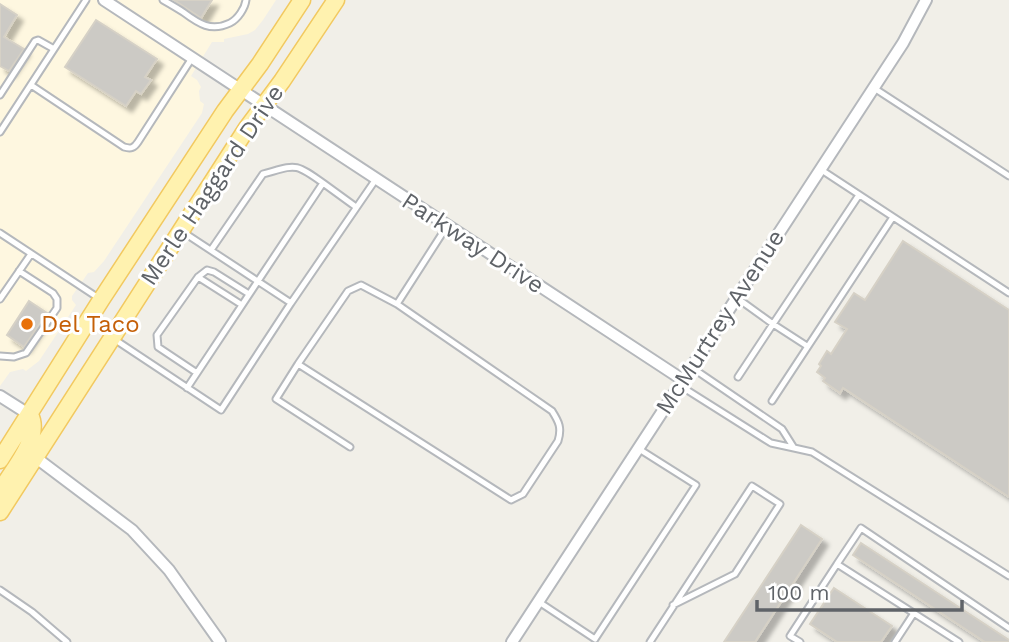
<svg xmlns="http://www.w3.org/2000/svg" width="1009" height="642" viewBox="0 0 1009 642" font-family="'Work Sans',sans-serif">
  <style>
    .commercial { fill: #fef7e0 }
    .building { fill: #cccac5; stroke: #d6d1c6; stroke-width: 2; filter: url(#shadow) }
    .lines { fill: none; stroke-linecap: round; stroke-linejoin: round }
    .service-casing { stroke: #b5b8bc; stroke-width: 9 }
    .minor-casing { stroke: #b5b8bc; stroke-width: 14 }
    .primary-casing { stroke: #f2c960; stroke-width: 19 }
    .service { stroke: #fff; stroke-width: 5 }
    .minor { stroke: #fff; stroke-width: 10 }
    .primary { stroke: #fff2af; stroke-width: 16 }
    .food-dot { fill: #e8710a; stroke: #fff; stroke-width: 2.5 }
    .labels { text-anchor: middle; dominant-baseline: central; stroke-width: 6; stroke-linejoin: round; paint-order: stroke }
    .street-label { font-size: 24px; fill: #5f6368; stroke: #fff }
    .food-label { font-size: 24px; fill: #c56008; stroke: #fff; text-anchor: start }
  </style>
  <defs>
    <filter id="shadow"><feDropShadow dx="6" dy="6" stdDeviation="2" flood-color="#0004"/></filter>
  </defs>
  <rect width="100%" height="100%" fill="#f1efe8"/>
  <path class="commercial" d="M0 0H276L263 20 255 30 248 34 224 39V42H212L191 76 197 80 201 87 199 91 200 101 204 104 202 113 104 261 94 272 88 273 72 296V300L76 305 39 361 26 371 23 369 10 372 0 386Z"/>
  <path class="building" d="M174 0H212L201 18Z
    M0 4 17 15 4 37 24 49 9 71 0 66Z
    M96 20 157 59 145 77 151 80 141 94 136 91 126 106 65 67Z
    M903 241 1009 310V497L843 388 840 393 823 381 825 378 817 372 821 366 819 364 827 351 831 354 847 329 835 322 854 293 865 300Z
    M29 301 47 313 24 347 7 335Z
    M801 525 822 539 755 642H724Z
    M861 543 1009 640V642H985L853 555Z
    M834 588 892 626 881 642H837L810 624Z"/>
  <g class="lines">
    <g class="service-casing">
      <path id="service" d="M163 0C170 4 177 8 183 12 199 24 211 32 230 23 238 19 245 8 246 0
        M31 85 124 147C131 149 134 148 138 142L192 58
        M874 88 1009 176
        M0 95 35 41 38 40 54 49
        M0 132 86 0
        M820 169 1009 293
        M0 233 100 299
        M211 250 263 174C296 165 294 162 323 183
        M198 277 242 305
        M737 298 773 324 859 195
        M0 299 31 254
        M291 303 376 179
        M397 304 552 411C559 422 562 428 558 441L523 494 511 500 298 364 348 291 361 285 397 304 447 226
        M114 339 221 410 291 303 183 232
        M0 356 14 357 26 353 57 308V299L53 293 19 271
        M298 364 276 399 350 447
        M197 373 158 347 157 335 198 277 207 270 214 272 249 294
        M738 377 773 324 807 346
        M679 385 771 443 794 448 782 429 691 367
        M187 388 323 183 356 207
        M772 401 893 217
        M794 448 812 452 1009 576
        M837 564 861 528 1009 628
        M0 590 32 612 67 642
        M539 602 595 639 696 485 639 449
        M650 642 752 486 780 504 735 574 673 605
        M800 642 790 636 837 564 959 642
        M895 642 914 613"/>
    </g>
    <g class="minor-casing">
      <path id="minor" d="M104 0 683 380
        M0 396 30 415
        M35 457 132 530 169 570 220 642
        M512 642 903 43 926 0"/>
    </g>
    <g class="primary-casing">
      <path id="primary" d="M0 460 101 300 225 111 260 64 302 0
        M0 491C12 471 42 438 30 415
        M0 512 247 128 282 81 336 0"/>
    </g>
    <use href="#service" class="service"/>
    <use href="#minor" class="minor"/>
    <use href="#primary" class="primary"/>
  </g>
  <circle class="food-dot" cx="27" cy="324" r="7"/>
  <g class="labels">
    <g class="street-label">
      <text transform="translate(212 185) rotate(-56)">Merle Haggard Drive</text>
      <text transform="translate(473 243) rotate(33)">Parkway Drive</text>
      <text transform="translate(720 322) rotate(-57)">McMurtrey Avenue</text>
    </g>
    <g class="food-label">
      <text x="41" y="324">Del Taco</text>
    </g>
  </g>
  <path d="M757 600v10h205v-10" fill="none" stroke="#5f6368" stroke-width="3.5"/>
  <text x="768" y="600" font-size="21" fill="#5f6368" stroke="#ffffff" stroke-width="5" paint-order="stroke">100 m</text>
</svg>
